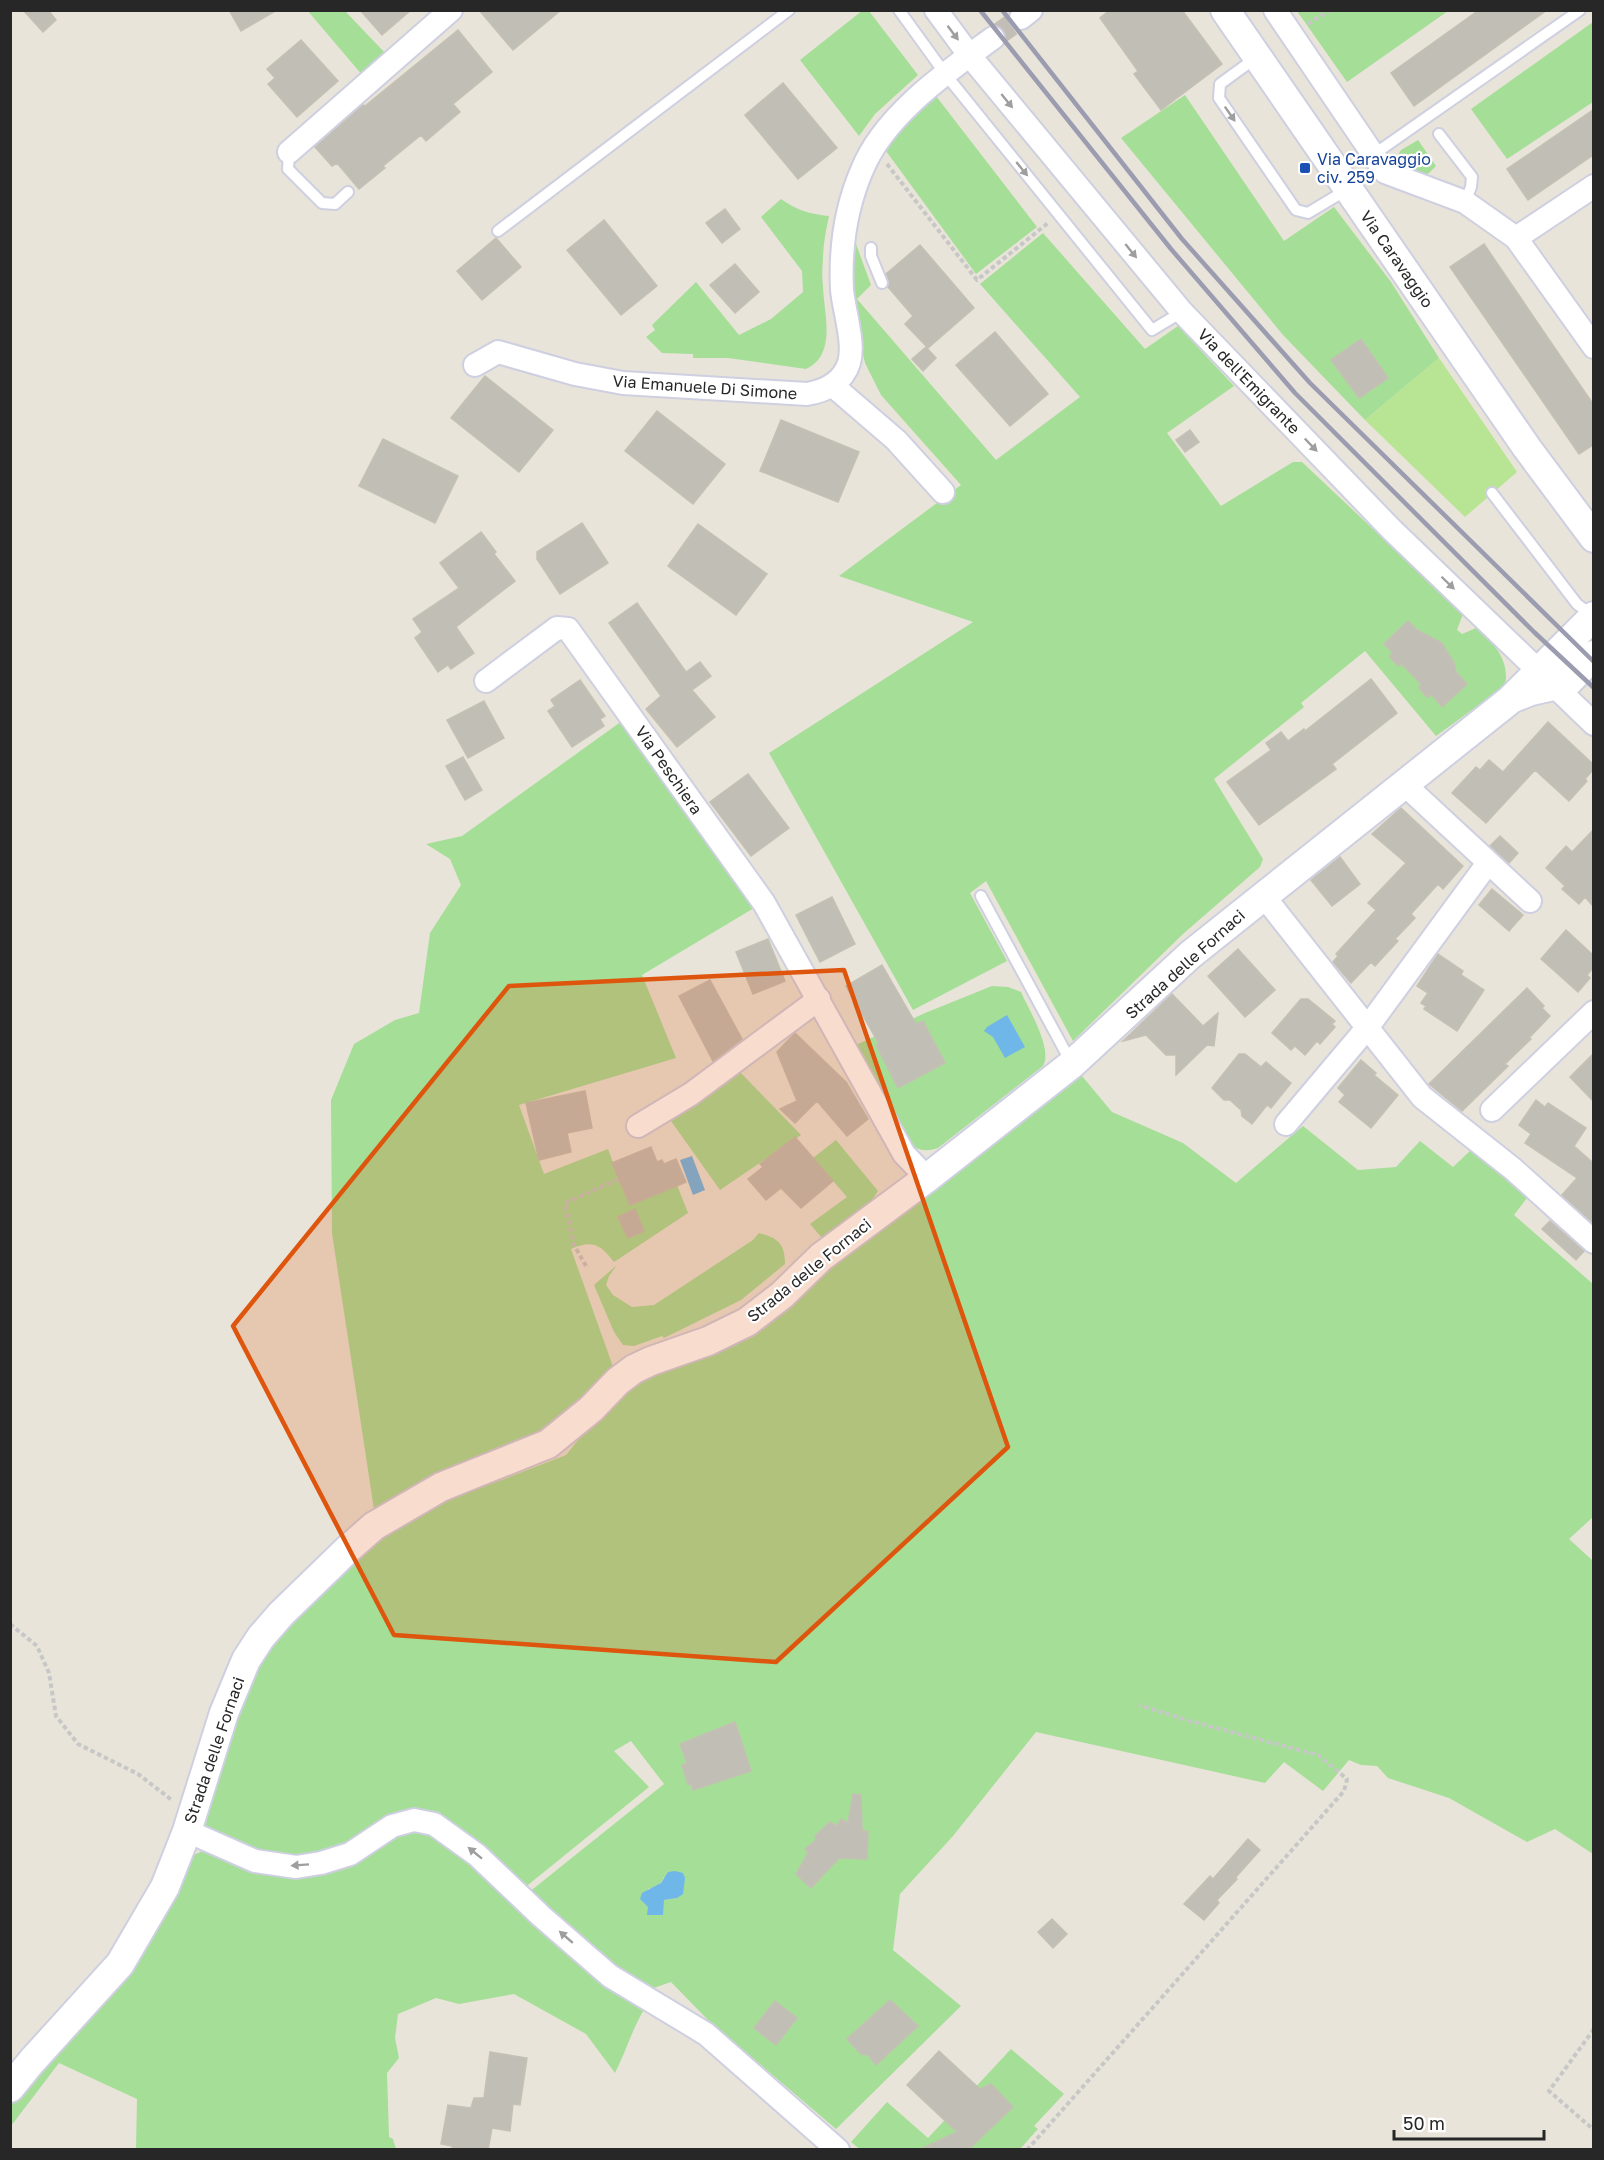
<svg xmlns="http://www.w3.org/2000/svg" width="1604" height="2160" viewBox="0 0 1604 2160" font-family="'Golos Text',sans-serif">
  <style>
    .green { fill: #a5de97; fill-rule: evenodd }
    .pitch { fill: #b7e593 }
    .water { fill: #6fb7e8 }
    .building { fill: #c1beb6; stroke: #c4c0b3; stroke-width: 1.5 }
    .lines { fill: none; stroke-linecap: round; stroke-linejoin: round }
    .minor-tunnel { stroke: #c2beb5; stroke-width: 22; stroke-dasharray: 22 11; stroke-linecap: butt }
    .service-casing { stroke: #cecfe0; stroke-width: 14 }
    .minor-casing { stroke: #cecfe0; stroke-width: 26 }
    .tertiary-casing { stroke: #cecfe0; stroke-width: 32 }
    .path { stroke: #c7c7c7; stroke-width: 4; stroke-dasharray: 4.5 3; stroke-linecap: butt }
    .service { stroke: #fff; stroke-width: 10 }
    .minor { stroke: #fff; stroke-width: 22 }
    .tertiary { stroke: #fff; stroke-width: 28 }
    .rail { stroke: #9c9cb1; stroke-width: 4.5 }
    .oneway { fill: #9e9e9e }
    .marked { fill: #de560d; fill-opacity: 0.2; stroke: #de560d; stroke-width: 4.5; stroke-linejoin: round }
    .transit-dot { fill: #1a4fb4; stroke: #fff; stroke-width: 2 }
    .labels { text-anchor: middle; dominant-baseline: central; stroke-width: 4.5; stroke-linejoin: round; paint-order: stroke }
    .transit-label { font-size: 16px; fill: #164399; stroke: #fff; text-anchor: start }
    .street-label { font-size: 16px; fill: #272727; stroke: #fff }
  </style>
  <rect width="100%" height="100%" fill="#e9e4d9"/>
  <path class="green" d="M307 10 345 11 387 55 363 76Z
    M863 10 869 11 918 75 875 114 859 136 800 60Z
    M1297 11H1448L1347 82Z
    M1593 22V102L1507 159 1471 109Z
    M1185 95 1284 241 1334 207 1391 282 1439 358 1365 420 1283 335 1121 138Z
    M936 96 1037 227 976 274 886 151C900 129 915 113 936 96Z
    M1418 140 1436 166 1429 173 1422 176 1403 169 1397 157 1401 150Z
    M781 199C796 210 810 214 829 216 826 230 823 245 823 259 822 268 822 278 823 287 824 314 837 355 806 369L728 358H693V354L662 353 646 337 655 330 652 325 696 282 739 335 771 319 803 292 802 271 761 217Z
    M1043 233 1145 349 1178 326 1234 386 1167 433 1221 506 1293 462H1302L1463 614 1457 630 1462 634 1476 628C1495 643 1510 661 1505 686L1436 736 1365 651 1301 703 1304 707 1214 779 1263 859 1260 867 1183 934 1073 1041 986 881 970 893 1007 961 913 1010 769 753 973 622 839 576 961 485 881 395 865 363 855 320 852 281 856 244 871 285 857 299 996 460 1080 397 980 284Z
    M622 721 754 908 642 975 676 1058 519 1105 544 1174 608 1149 624 1192 677 1185 688 1213 614 1262C600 1244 592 1240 571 1249L616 1375 531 1444 375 1516 332 1233 331 1100 354 1044 395 1020 419 1013 430 933 461 885 450 859 426 844 462 836Z
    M992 986 1008 987 1021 992C1029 1010 1053 1049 1043 1066L938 1148C923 1153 915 1149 903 1140L856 1045 925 1013Z
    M1072 1064 1112 1112 1183 1143 1236 1183 1303 1126 1358 1170 1396 1167 1420 1141 1453 1167 1472 1149 1527 1198 1514 1215 1593 1284V1517L1569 1539 1593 1561V1854L1555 1829 1527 1842 1449 1798 1388 1778 1377 1766 1361 1765 1349 1760 1323 1791 1284 1762 1265 1783 1036 1732 953 1836 900 1894 893 1950 961 2006 836 2129 707 2019 671 1982 645 1991 528 1893 664 1784 631 1741 614 1751 649 1787 518 1893 646 2006C633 2027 626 2051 615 2073L586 2034 514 1994 459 2004 436 1998 398 2014 395 2038 399 2058 387 2073 389 2137 393 2139 396 2149H136L137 2099 59 2063 11 2126 10 2098 191 1856 210 1848 187 1831 252 1663 378 1531 446 1497 499 1481 566 1455 618 1391 792 1295ZM664 1877 677 1898 664 1900 648 1915V1889C656 1887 661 1885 664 1877Z
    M736 1068 801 1135 720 1190 671 1121Z
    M836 1140 878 1191 869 1205 822 1238 810 1224 847 1197 813 1158Z
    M759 1233C778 1238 785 1244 785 1264L741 1300 664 1338 662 1336 634 1346 623 1345 614 1332 594 1285 617 1265 609 1276 606 1285 613 1295 632 1307 654 1305 753 1240Z
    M1011 2049 1064 2094 1034 2126 1038 2129 1020 2149 861 2150 851 2142 887 2102 928 2138Z"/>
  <path class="pitch" d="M1439 358 1517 472 1465 517 1365 420Z"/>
  <path class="water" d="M1007 1015 1025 1047 1005 1058 993 1037 984 1031 987 1027Z
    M692 1156 705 1190 693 1195 680 1160Z
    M675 1871 683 1873 685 1878 683 1894 677 1898 664 1900 663 1915H647L648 1907 640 1899 642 1893 661 1883 668 1872Z"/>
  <path class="building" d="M23 10H48L56 20 43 32Z
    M229 10H277L241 31Z
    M360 10H411L382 35Z
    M479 10H561L513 50Z
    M1110 10H1182L1222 64 1161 110 1134 74 1138 71 1100 18Z
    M1479 10H1547L1414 106 1391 73Z
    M458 30 492 72 453 104 460 112 426 141 421 135 383 166 385 168 359 189 337 163 332 166 315 147 363 105 365 106Z
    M301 40 338 81 297 117 268 84 275 78 267 69Z
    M783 83 837 148 798 179 745 115Z
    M1593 110V155L1528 200 1507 169Z
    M725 209 740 229 722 243 706 223Z
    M604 220 657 286 621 315 567 250Z
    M496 238 521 267 482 300 457 271Z
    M1484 244 1593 404V445L1579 454 1450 267Z
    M920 245 974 308 928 348 905 324 913 316 888 287 889 281 886 274Z
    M735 264 759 292 735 313 710 285Z
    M995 332 1048 394 1010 426 956 365Z
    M1361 339 1388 378 1359 398 1331 360Z
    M926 347 936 358 923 371 912 359Z
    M485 376 553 430 519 472 451 418Z
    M657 411 725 464 693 504 625 451Z
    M781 420 859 452 838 502 760 471Z
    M1190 430 1199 442 1185 452 1176 440Z
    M383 439 458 476 435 523 359 486Z
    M582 523 608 563 560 594 537 559V552Z
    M698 524 767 574 736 615 668 566Z
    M481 532 496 552 494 554 515 581 456 627 474 653 451 669 448 665 438 672 415 638 422 632 413 619 459 588 440 563Z
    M637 603 686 672 700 662 711 676 692 690 715 717 677 747 646 709 661 696 609 623Z
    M1408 621 1417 630 1442 643 1454 663 1456 672 1467 684 1442 707 1432 695 1427 697 1419 688 1421 684 1402 664 1398 666 1390 657 1392 652 1384 644Z
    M1371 679 1397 713 1332 764 1336 769 1259 825 1227 782 1271 750 1266 743 1281 732 1288 741 1304 729 1305 731Z
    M580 680 605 716 600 719 604 726 572 747 548 711 555 706 551 700Z
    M484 701 504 738 468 758 447 720Z
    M1548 722 1593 764V770L1585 779 1587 781 1569 801 1535 770 1486 823 1452 793 1476 767 1480 770 1489 760 1503 772Z
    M463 757 482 790 465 800 446 766Z
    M748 774 789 828 751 856 710 802Z
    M1401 808 1463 866 1443 889 1438 884 1411 914 1415 918 1395 939 1398 941 1375 966 1371 962 1351 983 1333 962 1338 956 1336 954 1376 910 1368 903 1406 863 1372 834Z
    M1593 830V906L1585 897 1579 904 1562 889 1565 886 1546 868 1566 846 1572 852Z
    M1500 836 1518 853 1509 863 1490 846Z
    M1340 857 1360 884 1332 906 1311 880Z
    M1492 889 1523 915 1509 931 1479 905Z
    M832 897 855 944 820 962 796 915Z
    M1566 930 1593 955V968L1587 975 1590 978 1578 992 1541 959Z
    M768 939 785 981 753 994 736 952Z
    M1238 949 1275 990 1245 1017 1208 976Z
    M1438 954 1463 971 1461 975 1484 990 1457 1031 1424 1009 1426 1006 1421 1003 1428 993 1417 986Z
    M882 965 916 1024 923 1021 945 1063 898 1088 876 1045 879 1044 846 986Z
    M710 980 742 1039 713 1061 679 996Z
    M1527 988 1544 1006 1542 1008 1550 1016 1529 1038 1531 1039 1505 1064 1508 1066 1462 1111 1429 1084Z
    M1172 994 1203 1026 1218 1013 1214 1046 1207 1045 1176 1075V1055H1166L1146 1035 1123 1041Z
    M1301 999H1308L1335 1021 1332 1024 1335 1027 1320 1044 1317 1041 1305 1055 1295 1046 1291 1050 1272 1033Z
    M795 1033 846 1082 868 1119 847 1136 817 1101 795 1123 780 1109 797 1101 777 1052Z
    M1239 1054H1245L1261 1067 1266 1062 1291 1083 1271 1108 1267 1105 1252 1124 1242 1116 1241 1110 1230 1100H1224L1212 1088Z
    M1593 1054V1101L1570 1077Z
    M1361 1060 1376 1073 1374 1075 1398 1095 1371 1128 1339 1102 1345 1095 1338 1088Z
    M585 1091 592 1128 567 1133 571 1152 539 1160 526 1103Z
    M1536 1100 1545 1107 1548 1103 1586 1128 1574 1146 1592 1162 1593 1160V1223L1562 1195 1577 1178 1525 1143 1531 1134 1519 1125Z
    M795 1137 833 1181 801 1208 781 1188 766 1200 748 1179 763 1167 760 1164Z
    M651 1147 657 1162 662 1160 664 1164 676 1159 686 1182 630 1205 612 1163Z
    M635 1209 644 1231 628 1238 618 1217Z
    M1550 1221 1584 1251 1576 1260 1542 1229Z
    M735 1722 751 1771 693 1790 692 1784 688 1785 682 1765 687 1763 680 1744Z
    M853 1794 861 1795 862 1831H868L867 1859 839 1858 811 1888 796 1874 808 1853 805 1849 816 1840 815 1836 830 1822 837 1826 841 1819 848 1823Z
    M1248 1839 1260 1850 1236 1877 1237 1879 1217 1900 1219 1903 1204 1920 1184 1904 1210 1876 1213 1879Z
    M1052 1919 1067 1934 1053 1948 1038 1932Z
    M890 2000 918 2026 876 2065 868 2055 861 2054 847 2039Z
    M775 2001 797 2018 776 2045 754 2028Z
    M939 2051 980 2089 991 2084 1013 2107 968 2150H919L957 2132 907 2085Z
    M490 2052 527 2058 520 2105 513 2104 510 2131 492 2128 488 2150H452V2146L441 2144 448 2105 471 2108 474 2098H484Z"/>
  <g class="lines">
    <path class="minor-tunnel" d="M993 38 1021 18"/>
    <g class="service-casing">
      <path id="service" d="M899 10 946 75 1152 330 1182 312
        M1257 57 1220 84 1219 98 1296 210 1308 213 1348 189
        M1439 134 1472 177 1471 187 1465 202
        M289 152 288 169 322 203 335 204 348 192
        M1373 155 1580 10
        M498 231 789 10
        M871 248V256L882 283
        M1492 493 1577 604 1593 616
        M981 896 1072 1064"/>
    </g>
    <g class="minor-casing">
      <path id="minor" d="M936 10 970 56 1182 312 1392 530 1594 724
        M1275 10 1385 172 1465 202 1516 238 1594 347
        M1021 18 1031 10
        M289 152 451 10
        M1516 238 1594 186
        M475 365 498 352 575 374 623 383 807 394C825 391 843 382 849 363 855 343 844 311 842 290 840 250 846 207 862 170 884 115 947 72 993 38
        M832 385 896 440 943 492
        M486 681 557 628 568 629 764 903 904 1154 927 1178
        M1404 784 1530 901
        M1263 895 1422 1097 1513 1169 1594 1242
        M1492 1110 1594 1012
        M1286 1124 1367 1028 1488 863
        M638 1126 691 1094 819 999
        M187 1831 255 1861 296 1867 321 1863 350 1854 392 1826 414 1820 434 1824 477 1855 541 1916 610 1976 706 2034 838 2150"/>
    </g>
    <g class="tertiary-casing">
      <path id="tertiary" d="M1225 10 1527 448 1594 538
        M1511 699 1531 691 1567 683 1594 655
        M10 2088 32 2061 120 1964 165 1887 187 1831 224 1713 246 1660 261 1637 281 1614 348 1549 374 1526 441 1487 548 1444 591 1409 618 1381 634 1369 651 1361 708 1341 747 1322 782 1295 821 1257 927 1178 1072 1064 1190 955 1510 700 1594 616"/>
    </g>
    <path class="path" d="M1308 24 1330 10
      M887 164 977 280 1048 223
      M586 1266 574 1245 565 1203 619 1179
      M10 1624 37 1646 49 1673 56 1716 78 1744 138 1774 173 1801
      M1594 2029 1549 2091 1594 2130
      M1027 2150 1344 1791 1347 1779 1318 1755 1190 1721 1139 1705"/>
    <use href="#service" class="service"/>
    <use href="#minor" class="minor"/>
    <use href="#tertiary" class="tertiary"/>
    <path class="rail" d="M980 10 1171 249 1295 393 1534 632 1594 688
      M1002 10 1182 239 1310 383 1594 662"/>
  </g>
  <defs><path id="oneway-solid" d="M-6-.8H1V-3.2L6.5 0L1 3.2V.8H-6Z" transform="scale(1.5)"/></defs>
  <g class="oneway">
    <use href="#oneway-solid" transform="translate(953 33) rotate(53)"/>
    <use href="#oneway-solid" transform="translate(1007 101) rotate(51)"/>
    <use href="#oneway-solid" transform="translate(1230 114) rotate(55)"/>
    <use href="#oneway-solid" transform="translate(1022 169) rotate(51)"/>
    <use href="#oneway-solid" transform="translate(1131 251) rotate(51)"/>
    <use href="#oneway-solid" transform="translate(1311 445) rotate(46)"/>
    <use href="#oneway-solid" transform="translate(1448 583) rotate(44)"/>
    <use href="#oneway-solid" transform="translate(475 1853) rotate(-141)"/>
    <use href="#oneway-solid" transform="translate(300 1865) rotate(176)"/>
    <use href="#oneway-solid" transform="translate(566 1937) rotate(-139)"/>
  </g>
  <path class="marked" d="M844 970 1008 1447 776 1662 394 1635 233 1326 509 986Z"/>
  <rect class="transit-dot" x="1299" y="162" width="12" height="12" rx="3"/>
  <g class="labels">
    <g class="transit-label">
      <text x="1317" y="159">Via Caravaggio<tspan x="1317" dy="18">civ. 259</tspan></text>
    </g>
    <g class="street-label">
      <text transform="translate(1397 259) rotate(55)">Via Caravaggio</text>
      <text transform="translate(1249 381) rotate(46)">Via dell'Emigrante</text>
      <text transform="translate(705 387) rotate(4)">Via Emanuele Di Simone</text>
      <text transform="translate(669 770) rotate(55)">Via Peschiera</text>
      <text transform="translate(1185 964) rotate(-42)">Strada delle Fornaci</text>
      <text transform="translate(809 1270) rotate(-39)">Strada delle Fornaci</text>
      <text transform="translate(214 1750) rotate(-71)">Strada delle Fornaci</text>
    </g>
  </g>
  <rect width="1604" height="2160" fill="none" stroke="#272727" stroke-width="24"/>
  <path d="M1394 2130v9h150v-9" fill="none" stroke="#272727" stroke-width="3"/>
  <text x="1403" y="2130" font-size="18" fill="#272727" stroke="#ffffff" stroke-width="4.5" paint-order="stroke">50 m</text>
</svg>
